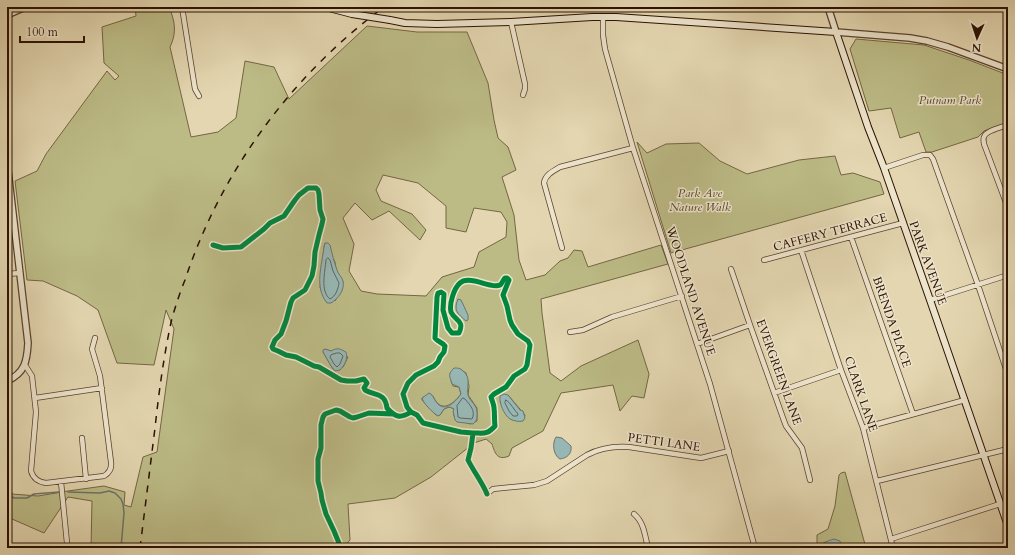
<svg xmlns="http://www.w3.org/2000/svg" width="1015" height="555" viewBox="0 0 1015 555" font-family="Cardo,serif">
  <style>
    .green { fill: #bcbb86; stroke: #746644; fill-rule: evenodd }
    .water { fill: #97b7b4; stroke: #6c756d }
    .lines { fill: none; stroke-linecap: round; stroke-linejoin: round }
    .shore { stroke: #62645b; stroke-width: 1 }
    .stream { stroke: #6c756d; stroke-width: 1.5 }
    .minor-casing { stroke: #5a422e; stroke-width: 6 }
    .tertiary-casing { stroke: #5a422e; stroke-width: 8 }
    .secondary-casing { stroke: #2c1102; stroke-width: 8 }
    .minor { stroke: #ede4cc; stroke-width: 4.5 }
    .tertiary { stroke: #ede4cc; stroke-width: 5.5 }
    .secondary { stroke: #ede4cc; stroke-width: 6 }
    .rail { stroke: #2c1102; stroke-width: 1.5; stroke-dasharray: 7 7; stroke-linecap: butt }
    .secondary-bridge-casing { stroke: #2c1102; stroke-width: 8; stroke-linecap: butt }
    .secondary-bridge { stroke: #ede4cc; stroke-width: 6 }
    .cycleway-casing { stroke: #ede4cc; stroke-width: 8 }
    .cycleway { stroke: #00873e; stroke-width: 5 }
    .labels { text-anchor: middle; dominant-baseline: central; stroke-width: 3; stroke-linejoin: round; paint-order: stroke }
    .park-label { font-size: 12px; font-style: italic; fill: #57442a; stroke: #ede4cc }
    .street-label { font-size: 12px; fill: #2c1102; stroke: #ede4cc }
  </style>
  <rect width="100%" height="100%" fill="#e3d6b0"/>
  <filter id="stains"><feTurbulence type="fractalNoise" baseFrequency=".005" numOctaves="4"/><feColorMatrix values="0 0 0 0 .2 0 0 0 0 .09 0 0 0 0 .02 0 0 0 .5 -.17"/></filter>
  <radialGradient id="worn" r=".72"><stop offset=".6" stop-color="#630" stop-opacity="0"/><stop offset="1" stop-color="#630" stop-opacity=".3"/></radialGradient>
  <path class="green" d="M135 7H169C175 21 177 33 170 47L191 137 218 132 236 118 245 61 274 67 289 99 367 26 417 32H467L488 83 494 120 498 138 508 147 516 170 502 177 514 215 519 260 526 280 545 275 560 261 568 258 574 250 582 251 588 267 661 245 668 264 541 299 542 313 550 373 561 381 581 366 638 340 649 374 644 398 632 396 620 411 613 385 561 393 543 431 512 448 509 456C497 461 495 453 492 444L486 439 474 443 431 477 395 498 348 504 350 540 343 548H91L92 501 68 497 44 533 12 519 7 521V468L12 494 38 496 68 491 104 486 125 492 124 505 131 507 143 457 157 452 174 329 166 310 154 365 117 363 98 310 77 296 43 281 27 280 15 181 37 171 46 154 107 71 115 80 119 76 104 63 102 27 136 16ZM383 175 418 183 446 206V228L466 232 474 208 501 212 507 222 506 237 479 252 474 267 442 277 426 296 377 294 361 291 349 271 354 244 343 218 355 203 372 220 389 211 420 240 426 230 412 214 381 201 376 190ZM325 243 335 262 336 270 343 282 341 291 335 301 320 288 324 247ZM325 349 348 357 343 367 333 369 323 352ZM460 369 466 373 469 386 468 395 477 408V421L470 424 465 422 454 416V409L452 408 449 407 444 409 440 415H436L422 400V398L423 397 433 396C440 413 452 406 461 394L459 387 453 386 451 381ZM508 395 525 415 524 419C508 424 506 414 500 401Z
    M856 39 924 45 969 60 1008 75V122L984 131 978 137 932 152H926L919 132 900 138 891 108 869 111 850 49Z
    M637 142 647 153 666 144 699 143 720 161 747 174 799 160 835 156 841 175 853 173 880 182 884 194 671 253Z
    M845 472 866 548H814L817 545V535L828 529 835 506 839 475 841 473Z"/>
  <path class="water" d="M325 243H328L330 245C332 253 334 262 337 270 338 274 342 277 343 281 345 290 338 299 331 303H327C314 287 322 265 324 247Z
    M458 299 461 300 468 315V320L466 321C458 314 453 311 458 299Z
    M325 349 331 351C338 347 340 349 346 352 348 359 345 365 340 370L335 371 331 366 323 352V350Z
    M454 368C458 368 460 368 463 371 472 378 466 388 468 395 471 404 478 404 477 416 477 420 476 421 473 424L457 422 455 420 453 411 454 409 452 408 449 407 444 409 440 415 438 416C433 413 423 403 422 398L429 393 431 394C434 397 435 402 439 405 447 411 456 401 461 394L459 387 452 384C450 376 447 375 454 368Z
    M504 394 508 395 520 410 523 411 525 418 523 421C519 422 514 421 510 419 504 415 499 403 500 396Z
    M556 437 562 438 571 446C572 454 567 458 560 459 553 455 552 443 556 437Z
    M834 539 840 541 841 545 840 548H818C822 542 828 541 834 539Z"/>
  <g class="lines">
    <path class="shore" d="M328 258 330 260 333 271 339 283C338 289 336 296 330 299 320 291 325 272 326 260Z
      M337 353H340L343 356 340 364 337 367 334 364 330 357 331 355Z
      M463 398 465 399C470 405 476 411 472 419L460 418 458 417 457 406Z
      M506 400C511 403 514 410 518 414L517 416H513L509 411 505 403Z"/>
    <path class="stream" d="M68 492 100 493 109 491 115 493 121 499 123 504 124 513 121 548
      M7 494 14 498H27L34 494 59 492"/>
    <g class="minor-casing">
      <path id="minor" d="M182 7 195 89 199 96
        M603 17V35L605 49 633 148 710 384 755 548
        M511 22 525 84V89L523 95
        M1008 125C1002 127 985 131 984 137 983 138 984 144 984 144L1008 208
        M884 168 923 155H930L933 159 978 285 1008 375
        M851 237 913 414
        M562 248 544 183C545 175 553 171 560 167L633 148
        M801 250 841 370 863 428 893 548
        M764 260 903 223
        M731 269 750 325 783 418 786 426 802 448 810 480
        M7 274 20 273
        M930 300 1008 275
        M570 332 583 330 612 317 682 296
        M697 344 750 325
        M25 365 32 376 36 412 31 471C33 478 38 482 46 483L104 476C109 473 112 469 111 462L100 376 92 349 95 338
        M774 393 841 370
        M35 398 102 388
        M863 428 965 400
        M82 438 86 479
        M877 481 1008 449
        M61 482 67 543 68 548
        M487 494 493 489 534 485 547 481 587 455C600 448 614 446 629 447L701 458 729 451
        M1002 508 1008 507
        M634 514C644 522 645 536 648 548
        M891 539 1000 504
        M19 547 21 548"/>
    </g>
    <g class="tertiary-casing">
      <path id="tertiary" d="M828 7 836 32 910 38 927 41 948 47 1008 69
        M7 15 25 7
        M7 162 28 343C27 361 25 373 7 381"/>
    </g>
    <g class="secondary-casing">
      <path id="secondary" d="M325 7 352 14
        M390 20 405 23 437 24 511 22 592 17H616L836 32 868 127 884 168 930 300 1008 526"/>
    </g>
    <use href="#minor" class="minor"/>
    <use href="#tertiary" class="tertiary"/>
    <use href="#secondary" class="secondary"/>
    <path class="rail" d="M140 548C145 508 150 468 155 428 159 391 164 354 172 318 176 305 180 292 185 280 221 171 292 75 384 7"/>
    <g class="secondary-bridge-casing">
      <path id="secondary-bridge" d="M352 14 390 20"/>
    </g>
    <use href="#secondary-bridge" class="secondary-bridge"/>
    <g class="cycleway-casing">
      <path id="cycleway" d="M213 245 223 248 241 247 264 229 270 223 284 216 295 200 299 195 308 188H316L318 190 319 194 320 210 323 219 322 224 319 235 315 252 314 266 312 276 305 290 293 298 291 302 286 321 281 334 275 340 272 347 273 349 278 351 286 355 296 357 314 366 319 367 341 380 347 381H356L364 379 367 383 364 388 365 390C375 396 385 392 387 408 395 417 400 419 411 412
        M473 433 461 432 423 423 417 415 411 412 407 407 403 394 408 383 416 375 434 366 438 362 440 357 444 352 445 346C442 342 438 342 435 338L437 297 438 293 441 292 444 294 443 310 448 328 452 333H459C465 320 455 321 451 312 449 304 454 288 460 283 464 279 470 280 475 281 481 282 494 288 500 285 502 284 503 280 505 278H507L509 280 503 295 507 306 510 320 512 325 518 334 528 341 530 345 527 365 525 369 514 376 506 387 494 394 491 397C492 401 494 404 494 408 495 414 494 419 495 426 487 435 484 433 473 433L471 448 468 460C474 472 482 482 487 494
        M341 548 334 531 326 514 322 500 321 493 318 481V459L321 448V425L323 417 325 414 336 410 340 411 350 417 353 418 357 417 369 413 393 414"/>
    </g>
    <use href="#cycleway" class="cycleway"/>
  </g>
  <g class="labels">
    <g class="park-label">
      <text x="950" y="100">Putnam Park</text>
      <text x="700" y="193">Park Ave<tspan x="700" dy="14">Nature Walk</tspan></text>
    </g>
    <g class="street-label">
      <text transform="translate(830 232) rotate(-15)">CAFFERY TERRACE</text>
      <text transform="translate(928 263) rotate(70)">PARK AVENUE</text>
      <text transform="translate(691 291) rotate(72)">WOODLAND AVENUE</text>
      <text transform="translate(892 322) rotate(71)">BRENDA PLACE</text>
      <text transform="translate(779 372) rotate(70)">EVERGREEN LANE</text>
      <text transform="translate(861 394) rotate(71)">CLARK LANE</text>
      <text transform="translate(664 442) rotate(8)">PETTI LANE</text>
    </g>
  </g>
  <rect width="1015" height="555" fill="none" stroke="#e3d6b0" stroke-width="24"/>
  <rect x="8" y="8" width="999" height="539" fill="none" stroke="#2c1102" stroke-width="2"/>
  <rect x="12" y="12" width="991" height="531" fill="none" stroke="#2c1102"/>
  <g transform="translate(977 38) rotate(183)" stroke="#ede4cc" stroke-width="3" paint-order="stroke">
  <path d="M0-3L7 15L0 10L-7 15Z" fill="#2c1102"/>
  <text y="-6" font-size="11" font-weight="bold" text-anchor="middle" fill="#2c1102">N</text>
  </g>
  <path d="M20 36v6h64v-6" fill="none" stroke="#2c1102" stroke-width="2"/>
  <text x="26" y="36" font-size="12" fill="#2c1102" stroke="#ede4cc" stroke-width="3" paint-order="stroke">100 m</text>
  <rect width="100%" height="100%" filter="url(#stains)"/>
  <rect width="100%" height="100%" fill="url(#worn)"/>
</svg>
